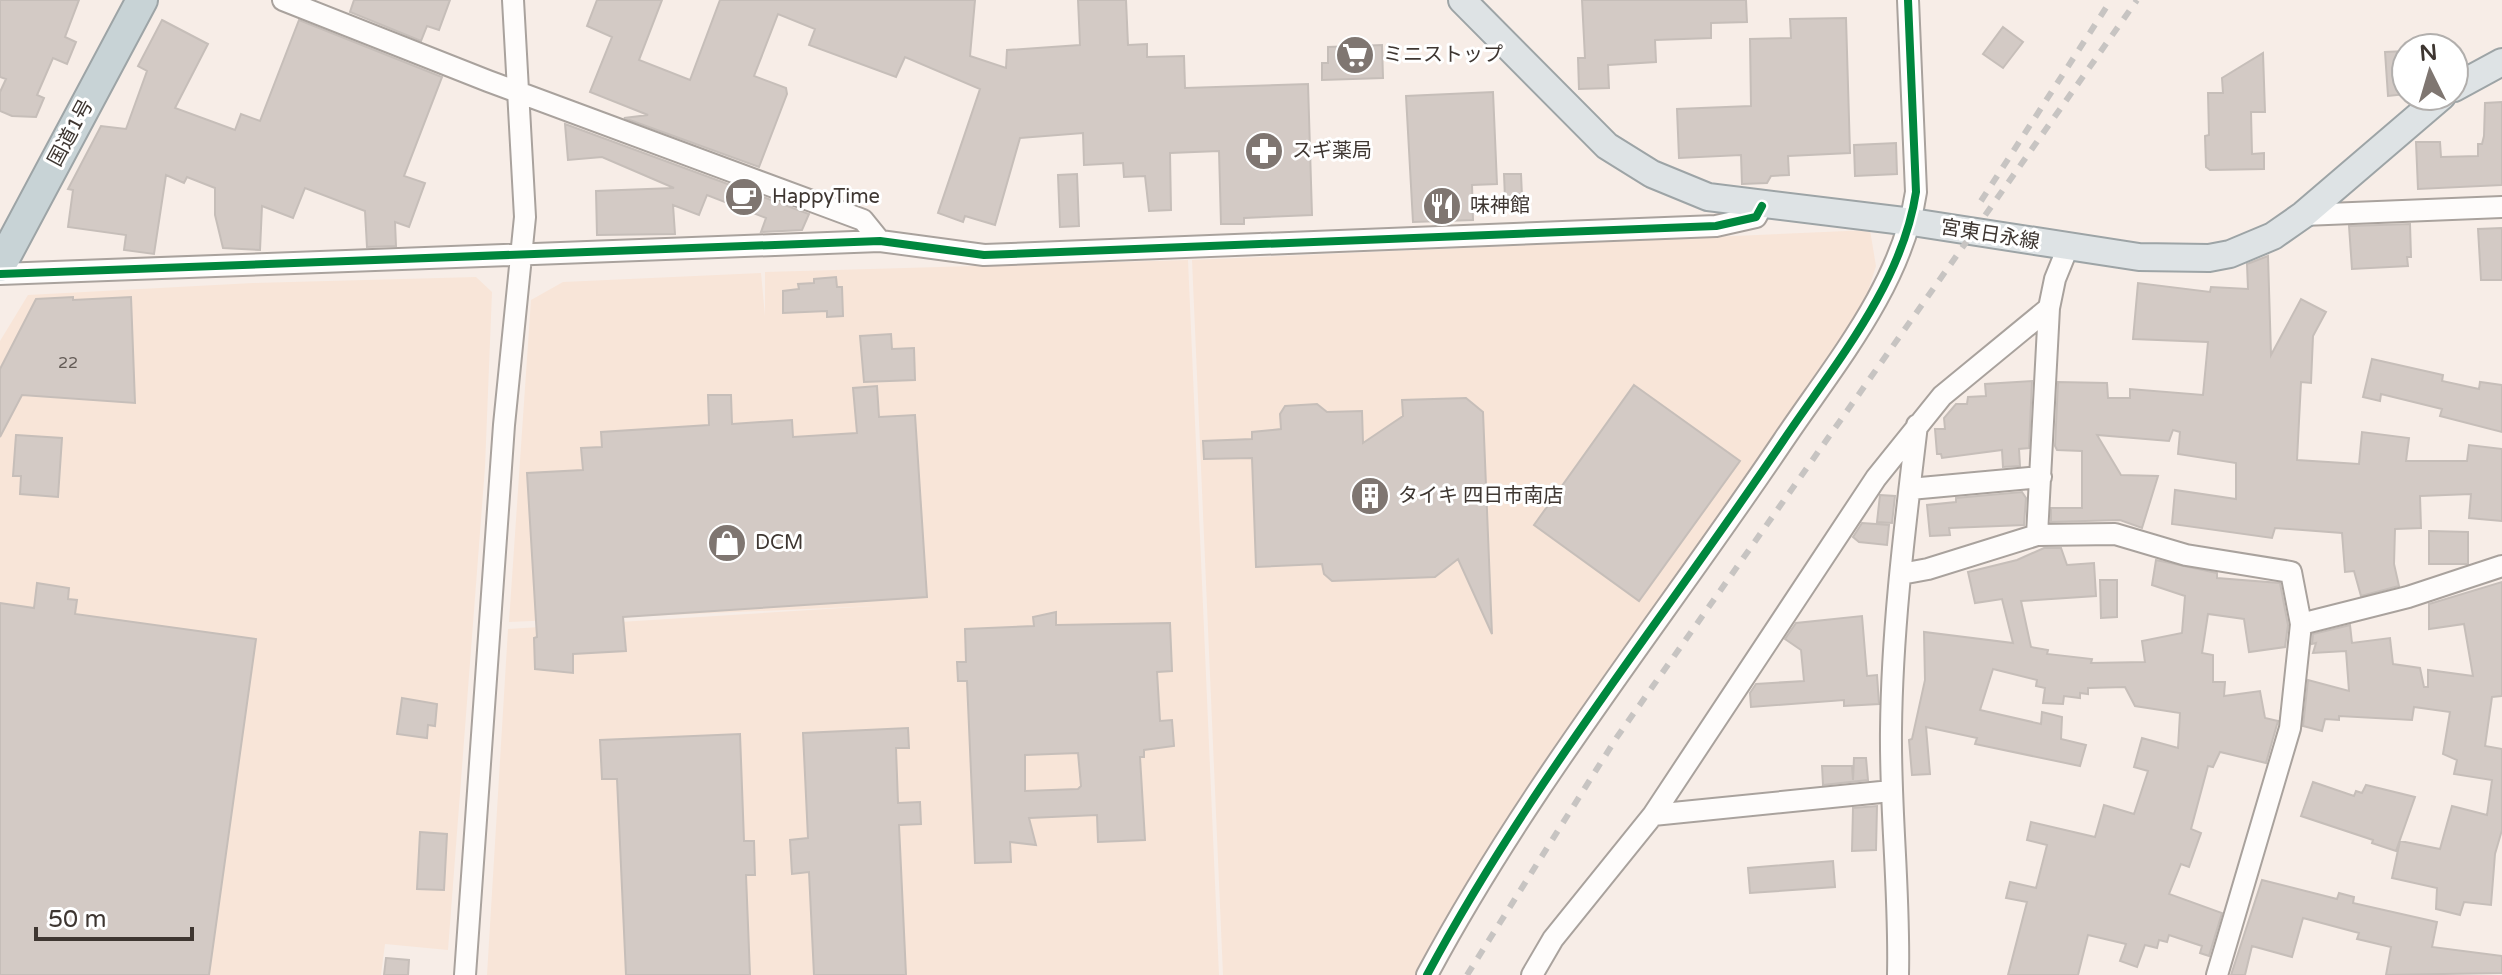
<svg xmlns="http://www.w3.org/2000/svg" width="2502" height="975" viewBox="0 0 2502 975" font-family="'Varela Round','Noto Sans JP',sans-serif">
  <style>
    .built { fill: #f8e5d8 }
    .building { fill: #d3cac5; stroke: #c6beb9; stroke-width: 2; fill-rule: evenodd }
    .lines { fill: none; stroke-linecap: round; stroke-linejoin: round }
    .minor-casing { stroke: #a9a29d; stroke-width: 24 }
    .major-casing { stroke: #9da4a6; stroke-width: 30 }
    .highway-casing { stroke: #9da4a6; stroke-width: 34 }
    .minor { stroke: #fefcfb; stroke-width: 20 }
    .major { stroke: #dee3e5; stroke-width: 26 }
    .highway { stroke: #c8d3d6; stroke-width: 30 }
    .rail { stroke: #c7c4c2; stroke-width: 6; stroke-dasharray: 10 10; stroke-linecap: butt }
    .cycleway-casing { stroke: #fff; stroke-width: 13 }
    .cycleway { stroke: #00873e; stroke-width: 8 }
    .labels { text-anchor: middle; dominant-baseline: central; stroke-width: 6; stroke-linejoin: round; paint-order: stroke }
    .number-label { font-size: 16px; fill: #635b56 }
    .poi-label { font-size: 20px; fill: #3e3631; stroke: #fff; text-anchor: start }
    .street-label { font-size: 20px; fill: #3e3631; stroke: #fff }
  </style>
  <rect width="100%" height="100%" fill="#f7ede7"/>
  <path class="built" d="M1870 230 1876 266 1862 310 1491 852 1417 975H1223L1192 260Z
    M1188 260 1219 975H487L508 629 874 606 509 622 531 300 563 282 761 273 765 316V272Z
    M476 277 492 292 485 467 448 950 385 944 381 975H0V341L28 295 253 283Z"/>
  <path class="building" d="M0 0H79L65 37 76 42 67 64 53 58 37 95 44 98 36 117 12 116 0 111V92L6 79 0 77Z
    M354 0H450L439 30 427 26 421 41 350 12Z
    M597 0H662L639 60 690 80 720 0H975L970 56 1006 68 1007 50 1080 45 1078 0H1126L1128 45 1147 44V57L1184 56 1185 88 1308 84 1312 215 1244 218V224H1221L1219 151 1170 153 1171 210 1149 211 1145 176 1124 177 1123 163 1084 165 1083 133 1020 138 995 225 965 216 963 222 938 213 980 89 905 57 896 77 809 45 815 29 778 14 754 76 786 88 787 94 759 167 624 118 648 115 590 92 612 37 587 26Z
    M1582 0H1746L1747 22 1711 23V38L1655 40 1656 62 1608 65 1609 88 1579 89 1578 58H1585Z
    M1846 18 1850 153 1788 156 1789 175 1771 176 1767 183 1742 184 1741 155 1679 158 1677 109 1751 106 1750 39 1791 38 1790 19Z
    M162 20 208 44 175 108 235 130 241 114 260 121 299 20 442 77 404 176 425 183 409 227 395 222 396 246 367 247 365 211 305 188 293 218 262 206 260 250 223 248 215 215V188L187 177 184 183 166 175 154 254 124 250 126 235 68 227 73 190 68 189 101 126 126 129 147 71 138 66Z
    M2003 27 2023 42 2003 68 1983 54Z
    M1382 45 1383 78 1322 80V63H1328V47Z
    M2406 51V94L2388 96 2385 52Z
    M2263 53 2265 112H2251L2252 154 2264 153V169L2210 170 2206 167 2205 136 2209 135 2208 93H2223L2222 78Z
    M1493 92 1497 184 1472 185 1473 220 1413 222 1406 96Z
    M2502 102V185L2418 189 2416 142H2440L2441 157 2478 156V144H2482L2484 136 2485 103Z
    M565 124 809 214 802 230 761 232 766 218 707 195 699 215 673 205 675 234 597 235 596 191 674 188 602 157 568 160Z
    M1896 143 1897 174 1855 176 1854 145Z
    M1077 174 1079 226 1060 227 1058 175Z
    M1504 174H1521L1522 196 1505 198Z
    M2410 224 2411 257H2407L2408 266 2352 269 2349 226Z
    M2502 228V280H2481L2478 229Z
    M2268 256 2271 355 2301 299 2326 312 2313 336 2311 383 2301 382 2297 460 2359 464 2362 432 2409 438 2406 461H2467L2469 445 2502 449V521L2469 518 2471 494 2420 496 2421 528 2395 529 2394 564 2399 586 2361 596 2354 571 2345 572 2342 533 2275 528 2272 538 2172 524 2175 490 2236 499V463L2178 454 2180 432 2173 430 2169 441 2097 435 2121 475 2158 476 2142 528 2120 520 2051 522V508H2082V451L2057 450 2055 446 2058 382 2107 383 2108 398H2130V389L2203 395 2208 342 2133 339 2138 283 2210 292 2211 287 2248 289 2247 264Z
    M836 277 837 287H842L843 316 827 317V311L783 313V291L799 289 798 284 814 283V279Z
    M73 297V300L131 297 135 403 22 395 0 437V369L36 299Z
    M891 334 892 349 914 348 915 380 864 382 860 336Z
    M2372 359 2443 375 2442 381 2479 389 2480 382 2502 385V432L2440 416 2442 409 2381 394 2380 401 2363 397Z
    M2032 381 2029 448 2019 449 2020 466 2003 467 2002 450 1942 458 1941 454H1937L1935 429H1945L1944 418 1956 404H1967L1968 397 1986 396 1985 384Z
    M1634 385 1740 461 1639 601 1534 525Z
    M877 386 879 417 915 415 927 597 623 617 626 651 573 654V673L535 669 534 638 537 637 527 473 583 470 581 448 602 447 601 432 709 425 708 395H731L732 424 792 420 793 437 857 433 853 388Z
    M1466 398 1483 412 1492 634 1458 559 1435 577 1332 581 1324 574 1322 564 1256 567 1252 458 1204 459 1203 441 1252 439V432L1281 429 1280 414 1285 406 1317 404 1327 412 1362 411 1363 443 1403 416 1402 400Z
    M16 435 62 438 58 497 20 494 21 476H13Z
    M2022 492 2026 498 2024 525 1949 528 1950 535 1930 536 1927 505 1956 502V498Z
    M1880 495 1895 496 1892 523 1877 522Z
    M1862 523 1889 525 1887 545 1859 542 1853 537Z
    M2429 531 2468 532V564H2429Z
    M2044 548H2061L2067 565 2094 563 2096 596 2021 601 2031 647 2048 650 2047 654 2092 659 2091 663 2145 662 2142 641 2182 633 2185 596 2152 585 2156 560 2217 573V578L2280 583 2288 625 2285 647 2249 652 2244 619 2208 614 2202 653 2213 655V682H2225L2224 696 2260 691 2265 718 2278 721 2266 763 2220 752 2213 767 2208 766 2191 829 2201 833 2189 867 2181 864 2169 894 2222 913 2209 956 2200 953 2202 946 2169 935 2167 942 2159 940 2157 948 2145 945 2137 967 2120 961 2126 944 2088 935 2078 975H2008L2027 902 2006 898 2010 882 2036 888 2047 845 2027 840 2031 822 2095 837 2104 805 2134 814 2148 771 2134 767 2142 738 2178 748 2180 713 2135 706 2125 687 2088 688V694L2080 693V698L2064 696 2063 704 2043 703 2045 688 2036 686 2037 680 1993 669 1980 710 2041 724 2042 712 2062 717 2061 739 2086 745 2080 766 1975 744 1977 738 1926 727 1930 774 1912 775 1909 740 1912 739 1925 680 1924 632 2013 643 2002 599 1975 603 1968 572 2017 560Z
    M2100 580H2117V617L2101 618Z
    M2502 582V696L2492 697 2485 746 2502 749V830L2495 854 2491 905 2464 902 2460 915 2436 909 2437 888 2392 878 2400 841 2440 849 2452 806 2487 815 2492 780 2454 774 2457 760 2443 754 2450 712 2414 707 2412 720 2339 716V720L2325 719 2322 731 2303 726 2308 680 2349 691 2346 651 2313 653 2316 643 2312 644 2313 634 2350 625 2352 643 2390 638 2393 664 2420 668 2424 687H2428V670L2473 676 2464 624 2429 629V604Z
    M37 583 69 588 68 599 77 600 75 614 256 639 209 975H0V603L34 608Z
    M1056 612V625L1170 623 1172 671 1157 672 1160 721 1172 720 1174 746 1144 750V757H1140L1145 840 1098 842 1097 815 1029 818 1036 845 1010 842 1011 862 975 863 967 681H958L957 662H966L965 629 1034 626 1033 617ZM1078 753 1081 786 1078 789 1025 791V755Z
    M1862 616 1867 676 1877 675 1879 704 1844 706V700L1751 707 1750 693 1756 684 1804 681 1801 650 1785 639 1796 623Z
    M402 698 437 704 435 726 428 725 427 738 397 734Z
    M908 728 909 748H896L898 803 920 802 921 824 899 825 906 975H814L809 872 792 874 790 840 808 838 803 733Z
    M740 734 744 841H754L755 875H746L750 975H626L617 779H602L600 740Z
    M1854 758H1866L1868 780 1823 785 1822 766H1852L1853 780Z
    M2313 782 2354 796 2356 791 2362 793 2366 785 2415 797 2396 851 2372 843 2373 840 2301 816Z
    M1877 806 1876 850 1852 851 1853 808Z
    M420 832 447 834 444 890 417 889Z
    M1833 861 1835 887 1750 893 1748 868Z
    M2262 880 2337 899 2339 893 2354 897 2353 903 2437 922 2432 947 2502 956V973L2386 975 2391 947 2357 939 2359 933 2303 918 2292 957 2252 946 2245 975H2231Z
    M386 958 409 960 408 975H384Z"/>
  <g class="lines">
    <g class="minor-casing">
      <path id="minor" d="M283 0 488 81 863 220 880 241
        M2303 215 2502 207
        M0 274 880 241 984 255 1716 226 1756 217 1762 206
        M1910 489 2041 477
        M2037 535 2049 308
        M1901 574 1928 569 2037 535 2115 534 2186 555 2291 572 2301 624 2290 728 2217 975
        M2301 624 2408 597 2502 566
        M1653 815 1891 791
        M465 975 504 425 525 217 513 0
        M1427 975C1528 786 1664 618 1783 441 1834 365 1902 285 1916 192L1908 0
        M1532 975 1553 939 1653 815 1876 478 1942 396 2049 308 2055 279 2068 247
        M1898 975C1900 893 1890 812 1891 730 1892 628 1905 526 1917 425"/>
    </g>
    <g class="major-casing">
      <path id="major" d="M1462 0 1607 146 1652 174 1708 197 1912 222 2139 257 2209 258 2230 254 2273 236 2303 215 2442 96
        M2454 88 2502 62"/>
    </g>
    <g class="highway-casing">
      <path id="highway" d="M0 266 142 0"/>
    </g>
    <use href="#minor" class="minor"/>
    <use href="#major" class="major"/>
    <use href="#highway" class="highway"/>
    <path class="rail" d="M1981 201 2111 0
      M1467 975 1617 737 2137 0"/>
    <g class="cycleway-casing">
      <path id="cycleway" d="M0 274 880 241 984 255 1716 226 1756 217 1762 206
        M1427 975C1528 786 1664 618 1783 441 1834 365 1902 285 1916 192L1908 0"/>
    </g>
    <use href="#cycleway" class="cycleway"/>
  </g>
  <defs>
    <g id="supermarket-disc" transform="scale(2)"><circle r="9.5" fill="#7f7671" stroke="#fff"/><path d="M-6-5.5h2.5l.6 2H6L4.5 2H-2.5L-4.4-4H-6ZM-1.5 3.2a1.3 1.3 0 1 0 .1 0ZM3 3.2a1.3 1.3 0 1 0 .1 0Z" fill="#fff"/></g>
    <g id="pharmacy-disc" transform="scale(2)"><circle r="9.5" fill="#7f7671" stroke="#fff"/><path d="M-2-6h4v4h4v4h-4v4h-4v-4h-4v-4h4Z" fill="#fff"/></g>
    <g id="cafe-disc" transform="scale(2)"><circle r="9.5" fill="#7f7671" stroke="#fff"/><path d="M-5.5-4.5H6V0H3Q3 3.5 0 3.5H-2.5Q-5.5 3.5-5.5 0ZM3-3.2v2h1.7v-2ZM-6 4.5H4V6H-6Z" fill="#fff"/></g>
    <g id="restaurant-disc" transform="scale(2)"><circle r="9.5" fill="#7f7671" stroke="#fff"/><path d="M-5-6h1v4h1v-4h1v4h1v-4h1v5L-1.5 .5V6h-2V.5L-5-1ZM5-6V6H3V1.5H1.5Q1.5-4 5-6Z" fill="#fff"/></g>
    <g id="building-disc" transform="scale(2)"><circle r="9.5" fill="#7f7671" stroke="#fff"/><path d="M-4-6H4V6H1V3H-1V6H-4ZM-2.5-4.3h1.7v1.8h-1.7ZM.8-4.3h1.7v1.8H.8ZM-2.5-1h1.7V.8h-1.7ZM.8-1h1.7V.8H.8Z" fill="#fff"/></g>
    <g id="shop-disc" transform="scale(2)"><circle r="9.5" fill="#7f7671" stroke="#fff"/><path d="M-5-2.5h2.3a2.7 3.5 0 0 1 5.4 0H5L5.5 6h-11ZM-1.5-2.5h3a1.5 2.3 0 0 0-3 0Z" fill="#fff"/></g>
  </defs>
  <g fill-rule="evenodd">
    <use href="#supermarket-disc" x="1355" y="55"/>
    <use href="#pharmacy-disc" x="1264" y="151"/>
    <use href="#cafe-disc" x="744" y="197"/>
    <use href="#restaurant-disc" x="1442" y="206"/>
    <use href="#building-disc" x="1370" y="496"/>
    <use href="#shop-disc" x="727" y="543"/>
  </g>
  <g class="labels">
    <g class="number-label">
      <text x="68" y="363">22</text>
    </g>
    <g class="poi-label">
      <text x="1383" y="55">ミニストップ</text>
      <text x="1292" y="151">スギ薬局</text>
      <text x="772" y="197">HappyTime</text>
      <text x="1470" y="206">味神館</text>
      <text x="1398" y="496">タイキ 四日市南店</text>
      <text x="755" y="543">DCM</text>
    </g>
    <g class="street-label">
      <text transform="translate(71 133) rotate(-62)">国道1号</text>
      <text transform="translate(1990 235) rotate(9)">宮東日永線</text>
    </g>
  </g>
  <g transform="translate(2430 72) rotate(355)"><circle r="38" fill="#ffffff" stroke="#b2afad" stroke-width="2"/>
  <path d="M0-6L14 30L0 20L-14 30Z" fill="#7f7671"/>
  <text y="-12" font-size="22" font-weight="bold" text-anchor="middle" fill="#3e3631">N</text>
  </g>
  <path d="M36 927v12h156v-12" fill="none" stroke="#3e3631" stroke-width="4"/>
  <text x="48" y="927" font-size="24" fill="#3e3631" stroke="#ffffff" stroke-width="6" paint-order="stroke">50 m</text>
</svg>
